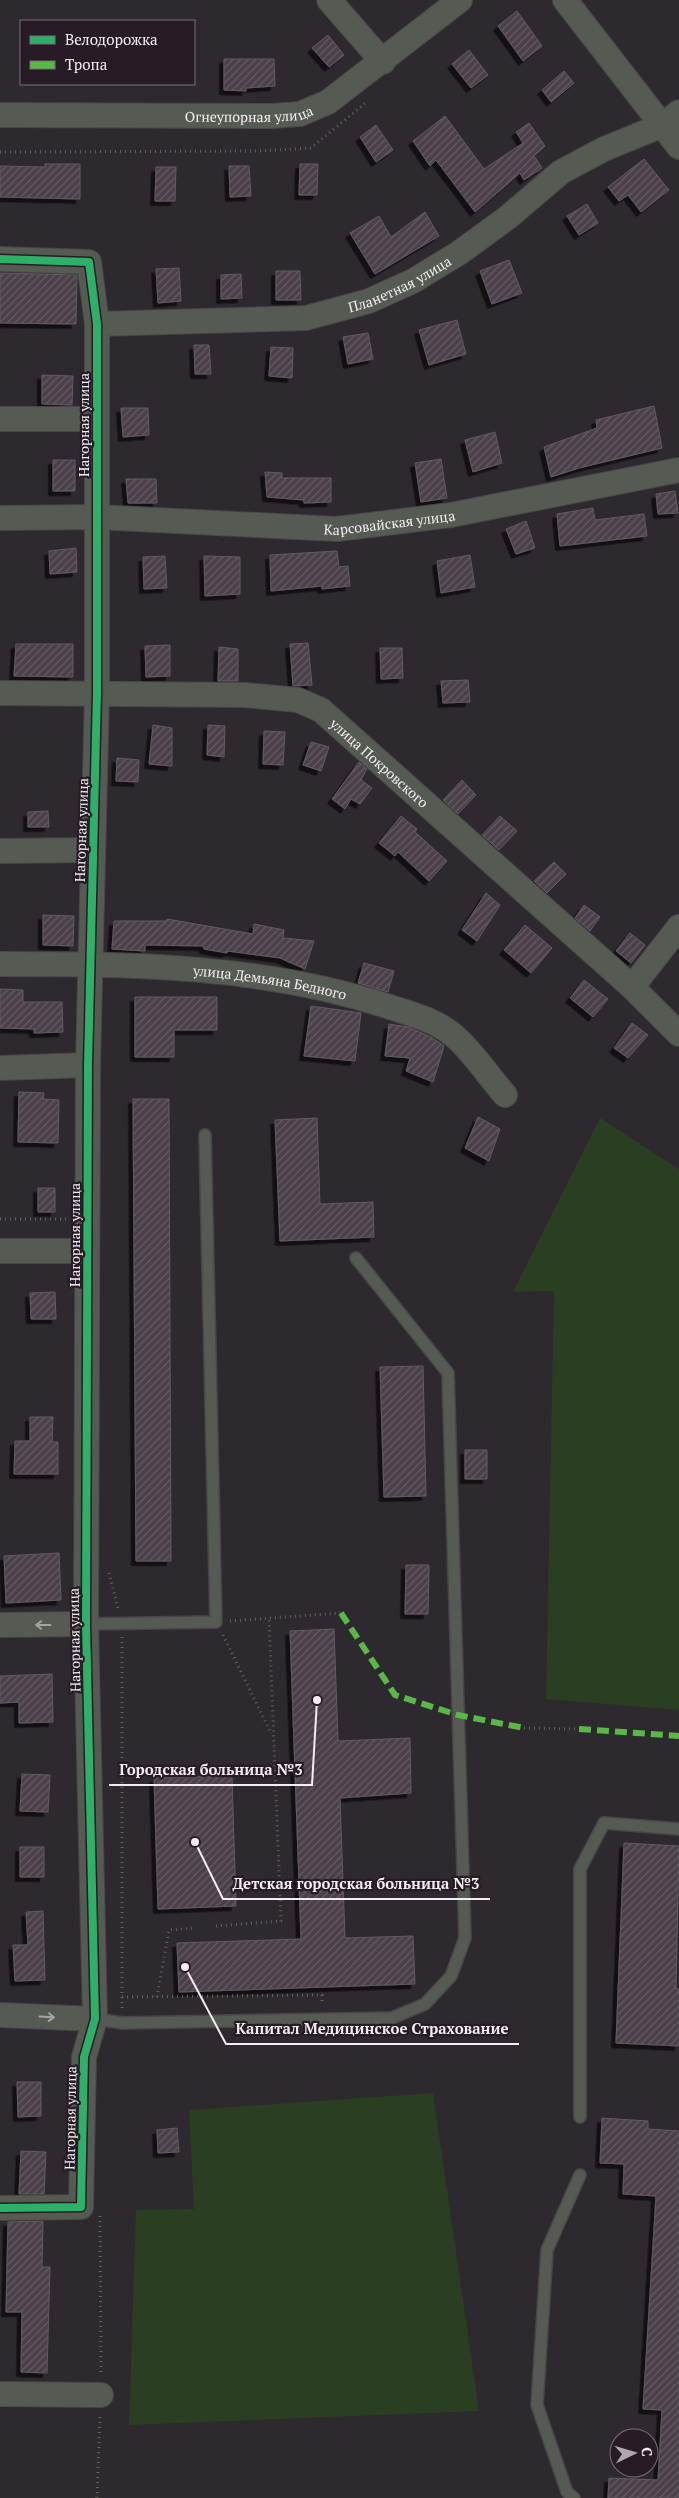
<svg xmlns="http://www.w3.org/2000/svg" width="679" height="2498" viewBox="0 0 679 2498" font-family="'PT Serif',serif">
  <style>
    .grass { fill: #2a3e22 }
    .building { fill: url(#building-hatch); stroke: #615c61; filter: url(#shadow) }
    .lines { fill: none; stroke-linecap: round; stroke-linejoin: round }
    .lane-casing { stroke: #494549; stroke-width: 14 }
    .street-casing { stroke: #494549; stroke-width: 26 }
    .path { stroke: #61625f; stroke-width: 3; stroke-dasharray: 1 4; stroke-linecap: butt }
    .lane { stroke: #555a53; stroke-width: 11 }
    .street { stroke: #555a53; stroke-width: 24 }
    .quiet { stroke: #58b947; stroke-width: 6; stroke-dasharray: 12 6; stroke-linecap: butt }
    .cycleway-casing { stroke: #271c25; stroke-width: 11 }
    .cycleway { stroke: #2db169; stroke-width: 8 }
    .oneway { stroke: #a5a4a3 }
    .labels { text-anchor: middle; dominant-baseline: central; stroke-width: 4.5; stroke-linejoin: round; paint-order: stroke }
    .street-label { font-size: 14px; fill: #f5edf3; stroke: #271c25 }
    .leader { fill: none; stroke: #f5edf3; stroke-width: 2 }
    .callout-dot { fill: #f5edf3; stroke: #271c25; stroke-width: 2 }
    .callout-label { font-size: 15px; text-anchor: middle; font-weight: bold; fill: #f5edf3; stroke: #271c25; stroke-width: 4.5; stroke-linejoin: round; paint-order: stroke }
  </style>
  <defs>
    <pattern id="building-hatch" width="6" height="6" patternUnits="userSpaceOnUse" patternTransform="scale(1.25)"><rect width="6" height="6" fill="#4b3f4a"/><path d="M-1 1l2-2M0 6l6-6M5 7l2-2" fill="none" stroke="#665b65"/></pattern>
    <filter id="shadow"><feDropShadow dx="-4.5" dy="4.5" stdDeviation="0" flood-color="#0009"/></filter>
  </defs>
  <rect width="100%" height="100%" fill="#2e292e"/>
  <path class="grass" d="M600 1118 679 1169V1710L546 1699 554 1291 513 1292Z
    M433 2093 479 2411 129 2425 136 2210 194 2209 189 2110Z"/>
  <path class="building" d="M517 11 542 46 523 61 498 26Z
    M328 35 344 55 329 67 312 48Z
    M469 50 488 75 471 88 452 64Z
    M224 59H274L275 86 246 88V91L224 90Z
    M564 71 574 83 551 102 542 90Z
    M445 116 484 169 523 143 516 132 529 123 545 146 534 156 542 168 524 180 520 173 475 212 436 160 430 166 413 141Z
    M376 125 393 150 376 162 360 137Z
    M644 159 669 190 641 212 628 195 619 201 608 187Z
    M45 164H80V199L0 197V166L45 167Z
    M300 164H318L317 195H299Z
    M229 166H249L251 196 230 197Z
    M156 167H176L175 201H155Z
    M587 204 598 223 579 235 567 216Z
    M425 212 439 236 375 274 350 233 379 216 391 237Z
    M509 260 522 293 492 304 480 271Z
    M179 268 181 301 158 303 156 269Z
    M276 271H300L301 300H276Z
    M0 273 77 275 76 324 0 323Z
    M241 274 242 298 221 299V275Z
    M457 320 466 354 429 365 419 330Z
    M368 333 373 359 348 364 343 337Z
    M194 345H209L211 374H195Z
    M271 347 293 348 292 378 269 376Z
    M42 375 73 376 72 405 42 404Z
    M654 406 662 448 579 468 551 477 544 447 597 428 596 420Z
    M121 408H148L149 435 123 437Z
    M495 432 502 463 473 472 465 440Z
    M441 459 447 498 421 502 415 463Z
    M53 460H75V491H53Z
    M265 472 282 473V478H331V502L304 503V500L267 497Z
    M126 479H156L157 503H128Z
    M675 491 678 513 658 514 656 494Z
    M593 508 595 520 644 514 647 536 560 546 557 514Z
    M526 521 535 548 516 554 506 529Z
    M76 548 77 572 50 574 49 551Z
    M337 551 339 567 348 566 350 586 322 589V586L271 591 270 555Z
    M470 555 475 587 441 593 437 561Z
    M165 556 167 588 144 589 143 557Z
    M204 556 240 557V594L205 596Z
    M308 643 312 685 293 686 290 644Z
    M16 644H73V677L14 676Z
    M170 645V676L146 677 145 646Z
    M219 647 238 649V681H218Z
    M380 648H402L403 678 381 679Z
    M468 680 470 702 443 703 441 681Z
    M153 725 172 728V766L149 764Z
    M208 725 225 726 224 757 207 755Z
    M264 731 285 732 283 765 263 764Z
    M311 742 329 747 321 771 303 765Z
    M117 758 139 760 138 782 116 781Z
    M359 762 367 769 361 780 372 788 360 804 351 799 345 809 332 799Z
    M462 780 476 795 458 814 443 800Z
    M48 811 49 827H28V812Z
    M401 816 417 829 415 832 447 861 429 881 398 852 395 856 379 843Z
    M500 816 517 831 499 850 482 835Z
    M554 862 566 874 547 893 534 881Z
    M486 893 500 905 477 941 462 930Z
    M584 905 600 917 590 931 575 918Z
    M43 915 74 916 73 946 43 945Z
    M167 919 253 934 254 924 284 930 283 938 314 941 305 969 280 958 227 951V953L204 949V946L145 945V951L112 949 114 921H167Z
    M525 925 552 948 531 973 504 950Z
    M630 933 645 945 631 963 616 951Z
    M364 963 394 971 388 992 358 983Z
    M584 980 608 999 593 1017 570 998Z
    M0 989 23 990V1002H62L63 1032 34 1033V1029L0 1028Z
    M135 997H217V1030H174V1057H135Z
    M311 1006 361 1013 355 1061 304 1056Z
    M632 1023 648 1035 628 1058 614 1048Z
    M389 1024 408 1027 431 1037 444 1046 433 1082 406 1071 410 1058 385 1056Z
    M19 1092 44 1093 43 1099 59 1100 58 1143 18 1142Z
    M133 1099H169L171 1561H136Z
    M478 1117 500 1129 489 1161 465 1148Z
    M317 1118 320 1204 373 1202 374 1237 280 1241 275 1120Z
    M38 1188H55V1212H38Z
    M55 1292 56 1319H31L30 1293Z
    M423 1366 426 1496 384 1497 380 1367Z
    M30 1417H53L52 1442H58V1474H14L15 1441H30Z
    M465 1450H487V1479H465Z
    M59 1553 61 1600 6 1603 4 1556Z
    M406 1565H429L428 1614H405Z
    M334 1629 338 1741 410 1738 411 1793 340 1798 345 1938 413 1936 415 1984 179 1992 177 1943 301 1939 290 1631Z
    M52 1674 53 1722 19 1723V1702L0 1703V1676Z
    M22 1774 50 1775 48 1812 20 1811Z
    M232 1776 236 1906 158 1909 154 1778Z
    M624 1843 679 1846 676 1989H679V2046L616 2043Z
    M20 1847H44V1877H20Z
    M43 1911 45 1980 15 1981 13 1945H28L26 1912Z
    M17 2082H41V2116L18 2117Z
    M602 2118 648 2121V2129L679 2131V2498H608L609 2478 658 2480 662 2410 643 2409 656 2196 623 2194 624 2164 600 2163Z
    M177 2128 179 2152 158 2153 157 2130Z
    M21 2151 46 2152 44 2194H19Z
    M43 2221 42 2267H50L47 2373 21 2372 22 2312H6L8 2222Z"/>
  <g class="lines">
    <g class="lane-casing">
      <path id="lane" d="M86 1624 216 1622 205 1135
        M95 2019 123 2023 392 2018 425 2004 451 1976 465 1938 448 1373 356 1258
        M580 2117V1869L604 1823 679 1829
        M574 2498 567 2492 537 2405 547 2250 580 2175"/>
    </g>
    <g class="street-casing">
      <g id="street">
        <path d="M329 0 383 62"/>
        <path d="M565 0 679 147"/>
        <path id="s1" d="M0 115 272 116 300 114 328 102 460 0"/>
        <path d="M0 259 89 262 97 324V693L88 1065 86 1624 95 2019 84 2057 81 2207 0 2208"/>
        <path id="s2" d="M97 324 306 318 369 301 413 281 459 253 507 218 561 172 604 149 663 125 679 112"/>
        <path d="M0 419H95"/>
        <path id="s3" d="M0 518 96 517 337 529 451 515 679 470"/>
        <path id="s4" d="M0 693 245 695 298 700 321 710 632 987 679 1034"/>
        <path d="M0 851 93 850"/>
        <path id="s5" d="M0 964C132 964 261 965 387 1006 410 1014 434 1019 453 1035 470 1048 490 1078 505 1095"/>
        <path d="M632 987 679 927"/>
        <path d="M0 1068 88 1065"/>
        <path d="M0 1251H86"/>
        <path d="M0 1625 86 1624"/>
        <path d="M0 2015 95 2019"/>
        <path d="M0 2394 101 2395"/>
      </g>
    </g>
    <path class="path" d="M0 152 259 151 311 148 368 101
      M0 1219H67
      M109 1573 118 1608
      M230 1621 341 1613
      M223 1635 271 1733
      M524 1728 579 1729
      M216 1926 281 1921 269 1619
      M122 1997 322 1995V2004
      M157 1997 169 1930 195 1928
      M122 2008V1637
      M100 2216 101 2375
      M97 2498 100 2416"/>
    <use href="#lane" class="lane"/>
    <use href="#street" class="street"/>
    <path class="quiet" d="M341 1613 395 1695 458 1715 524 1728
      M579 1729 679 1736"/>
    <g class="cycleway-casing">
      <path id="cycleway" d="M0 259 89 262 97 324V693L88 1065 86 1624 95 2019 84 2057 81 2207 0 2208"/>
    </g>
    <use href="#cycleway" class="cycleway"/>
  </g>
  <defs><path id="oneway-shaft" d="M-6 0H5M1.5-3L5.5 0L1.5 3" fill="none" stroke-width="1.6" stroke-linecap="round" stroke-linejoin="round" transform="scale(1.25)"/></defs>
  <g class="oneway">
    <use href="#oneway-shaft" transform="translate(43 1625) rotate(180)"/>
    <use href="#oneway-shaft" transform="translate(47 2017) rotate(3)"/>
  </g>
  <g class="labels">
    <g class="street-label">
      <text stroke="none"><textPath href="#s1" startOffset="249">Огнеупорная улица</textPath></text>
      <text stroke="none"><textPath href="#s2" startOffset="309">Планетная улица</textPath></text>
      <text transform="translate(83 425) rotate(-90)">Нагорная улица</text>
      <text stroke="none"><textPath href="#s3" startOffset="390">Карсовайская улица</textPath></text>
      <text stroke="none"><textPath href="#s4" startOffset="402">улица Покровского</textPath></text>
      <text transform="translate(81 830) rotate(-88)">Нагорная улица</text>
      <text stroke="none"><textPath href="#s5" startOffset="271">улица Демьяна Бедного</textPath></text>
      <text transform="translate(74 1235) rotate(-90)">Нагорная улица</text>
      <text transform="translate(74 1640) rotate(-91)">Нагорная улица</text>
      <text transform="translate(70 2118) rotate(-89)">Нагорная улица</text>
    </g>
  </g>
  <path class="leader" d="M317 1700L312 1785H109M195 1842L223 1899H490M185 1967L226 2044H519"/>
  <g class="callout-dot">
    <circle cx="317" cy="1700" r="5"/>
    <circle cx="195" cy="1842" r="5"/>
    <circle cx="185" cy="1967" r="5"/>
  </g>
  <g class="callout-label">
    <text x="211" y="1775">Городская больница №3</text>
    <text x="356" y="1889">Детская городская больница №3</text>
    <text x="372" y="2034">Капитал Медицинское Страхование</text>
  </g>
  <rect x="20" y="20" width="175" height="65" fill="#271c25" stroke="#797077"/>
  <rect x="30" y="36" width="25" height="8" fill="#2db169" stroke="#797077"/>
  <text x="65" y="45" font-size="15" fill="#f5edf3">Велодорожка</text>
  <rect x="30" y="61" width="25" height="8" fill="#58b947" stroke="#797077"/>
  <text x="65" y="70" font-size="15" fill="#f5edf3">Тропа</text>
  <g transform="translate(634 2453) rotate(85)"><circle r="24" fill="#271c25" stroke="#797077"/>
  <path d="M0-4L9 19L0 12L-9 19Z" fill="#afa8ae"/>
  <text y="-8" font-size="14" font-weight="bold" text-anchor="middle" fill="#f5edf3">С</text>
  </g>
</svg>
